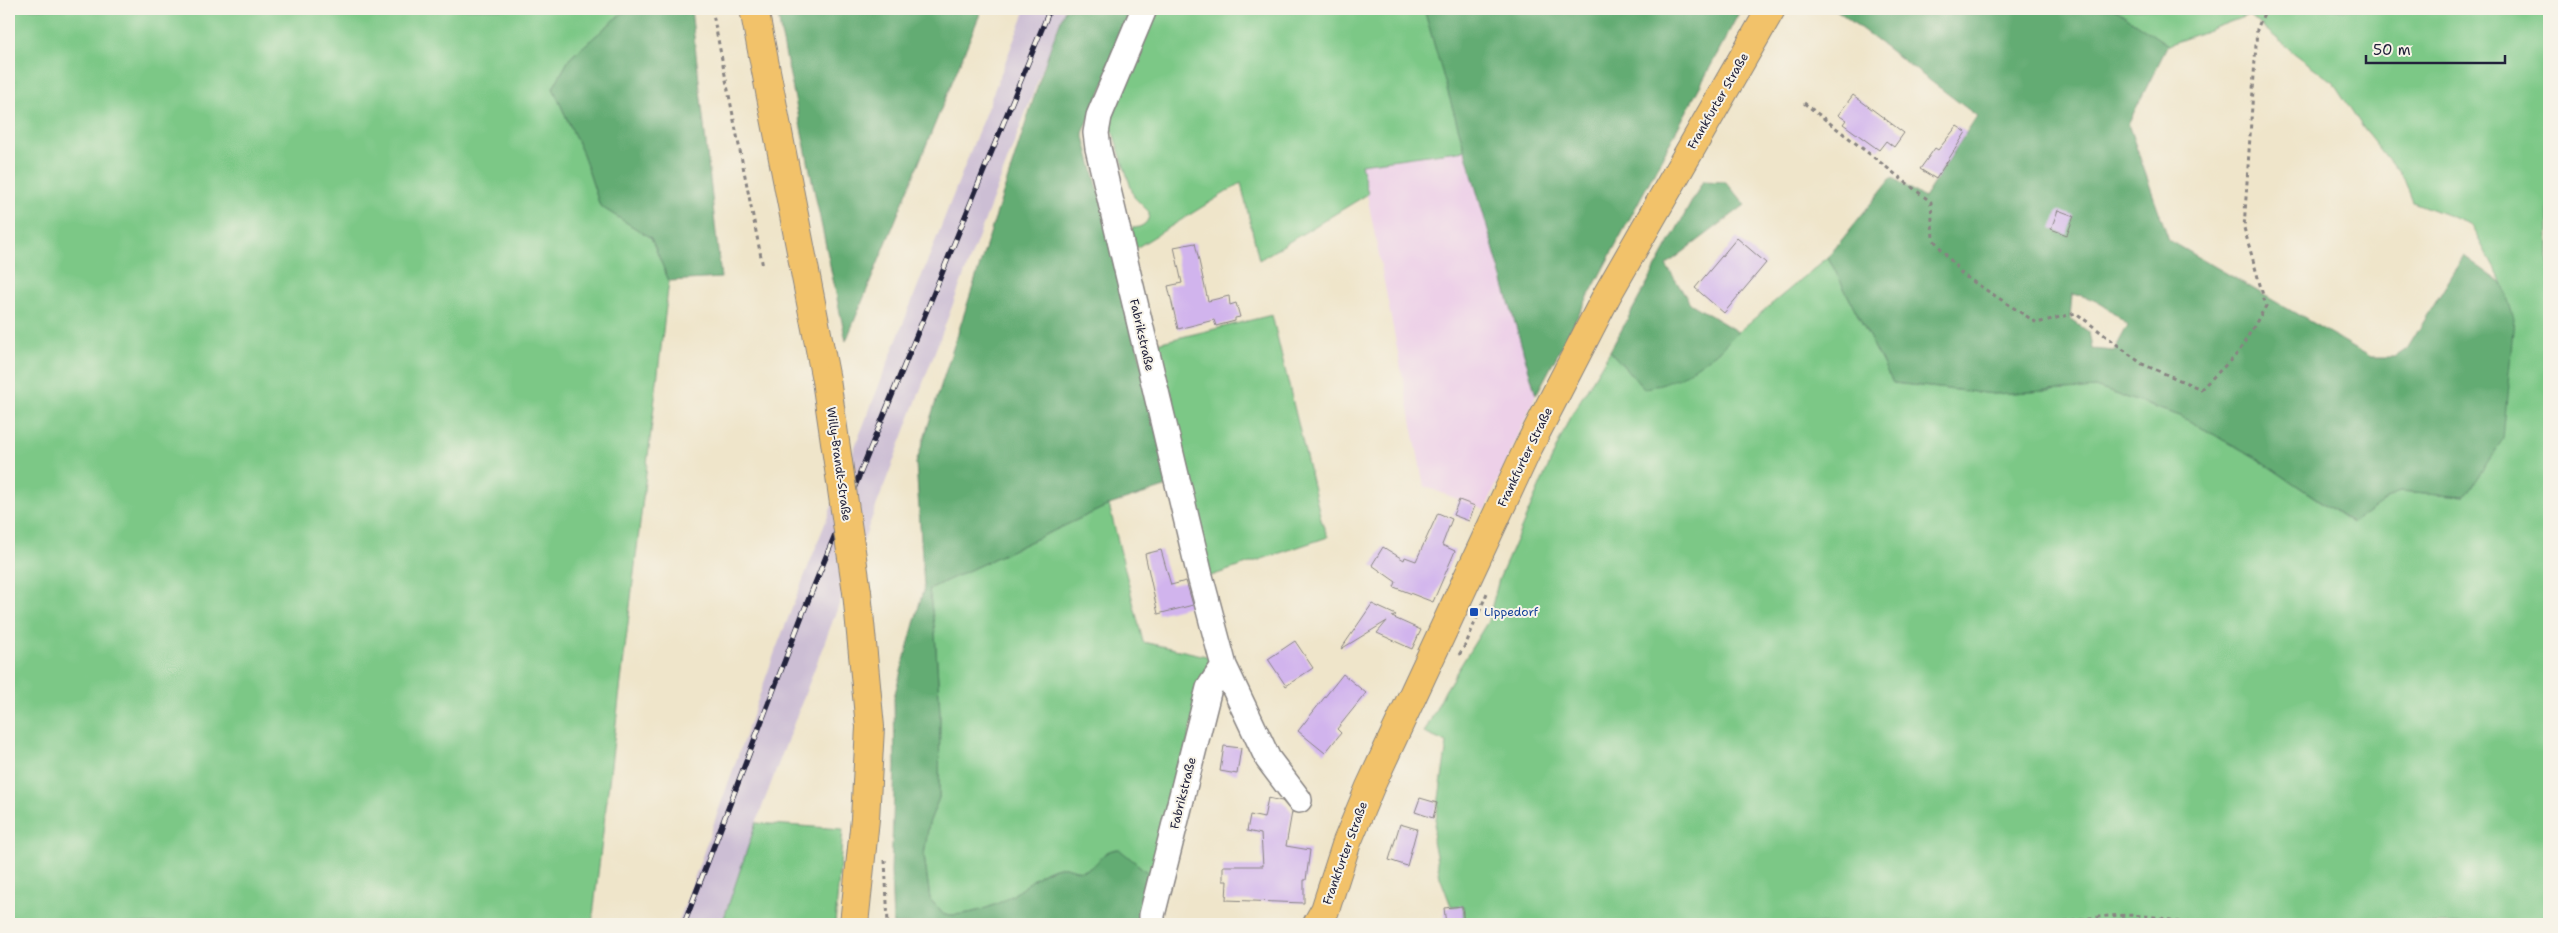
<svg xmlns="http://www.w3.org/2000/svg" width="2558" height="933" viewBox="0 0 2558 933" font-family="'Shantell Sans',sans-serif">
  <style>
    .built { fill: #edd0e8 }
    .industrial { fill: #ccbed4 }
    .green { fill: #7bc886; stroke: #4e7560 }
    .forest { fill: #64ac73; stroke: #436757; fill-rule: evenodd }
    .building { fill: #d1b4ed }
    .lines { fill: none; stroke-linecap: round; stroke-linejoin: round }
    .minor-casing { stroke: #888482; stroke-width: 28 }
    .major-casing { stroke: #888482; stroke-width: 30 }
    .path { stroke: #888482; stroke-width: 3; stroke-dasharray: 4 4; stroke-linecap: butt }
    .minor { stroke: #fff; stroke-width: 25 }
    .major { stroke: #f2c26a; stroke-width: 28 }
    .rail-casing { stroke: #22223b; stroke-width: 5.5 }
    .rail { stroke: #f7f3e8; stroke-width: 4; stroke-dasharray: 11; stroke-linecap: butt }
    .major-bridge-casing { stroke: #888482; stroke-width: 30; stroke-linecap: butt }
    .major-bridge { stroke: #f2c26a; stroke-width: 28 }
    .transit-dot { fill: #1a4fb4; stroke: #f7f3e8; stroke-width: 2 }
    .labels { text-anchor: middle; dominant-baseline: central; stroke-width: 4; stroke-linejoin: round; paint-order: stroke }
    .street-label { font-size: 12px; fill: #22223b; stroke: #f7f3e8 }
    .transit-label { font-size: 12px; fill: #164399; stroke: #f7f3e8; text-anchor: start }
  </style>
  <rect width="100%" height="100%" fill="#f7f3e8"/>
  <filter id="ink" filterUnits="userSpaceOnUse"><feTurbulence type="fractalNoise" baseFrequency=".02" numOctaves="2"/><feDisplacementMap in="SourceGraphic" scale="10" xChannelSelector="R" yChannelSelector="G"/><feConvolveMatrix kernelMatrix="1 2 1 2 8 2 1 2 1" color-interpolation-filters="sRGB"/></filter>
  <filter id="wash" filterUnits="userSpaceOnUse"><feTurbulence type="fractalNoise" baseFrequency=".0096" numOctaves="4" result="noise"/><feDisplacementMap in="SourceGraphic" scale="20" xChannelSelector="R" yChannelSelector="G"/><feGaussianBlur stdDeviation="1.12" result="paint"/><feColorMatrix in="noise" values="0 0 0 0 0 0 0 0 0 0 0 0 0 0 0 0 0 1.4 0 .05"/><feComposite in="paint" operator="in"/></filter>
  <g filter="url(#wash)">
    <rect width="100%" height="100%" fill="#efe5ca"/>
    <path class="built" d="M1465 150 1536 395 1485 510 1424 486 1361 164Z"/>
    <path class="industrial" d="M1026 9H1065L756 823 722 924H678L776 649Z"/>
    <path class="green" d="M9 9H627L570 58 553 88 583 154 600 206 651 238 669 281 592 924H9Z
      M1152 9H1424L1465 150 1361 164 1368 194 1259 260 1241 183 1136 248 1132 228C1141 228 1150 223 1149 212L1134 197 1108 117Z
      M2115 9H2549V924H1464L1463 906H1451L1440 877 1433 840 1447 743 1424 733 1445 691 1488 621 1499 579 1569 419 1610 351 1644 389 1720 350 1738 332 1828 257 1893 383 1994 394 2098 388 2180 416 2253 456 2352 523 2399 491 2465 496 2503 284 2470 224 2413 202 2404 179 2364 129 2333 82 2294 53 2249 15 2168 45Z
      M1272 315 1322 523 1328 537 1208 577 1157 343Z
      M1109 505 1143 642 1211 657 1206 669 1153 877 1118 849C1099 851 1103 862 1088 869 1077 874 1069 865 1058 867 1041 871 1027 885 1013 895 993 908 967 916 944 915L930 899 924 855 929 823 939 798 940 713 935 633 929 589Z
      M756 823 843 829 835 924H722Z"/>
    <path class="forest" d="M627 9H691L721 278 669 281 651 238 600 206 583 154 553 88 570 58Z
      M777 9H982L846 341 781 33Z
      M1065 9H1136L1083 133 1110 234 1171 485 1109 505 929 589 935 633 940 713 939 798 929 823 924 855 930 899 944 915C967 916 993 908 1013 895 1027 885 1041 871 1059 867 1069 865 1077 874 1088 869 1103 861 1099 851 1119 849L1153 877 1140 924H893L891 871 895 766 894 697 924 587 916 463 1048 54Z
      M1424 9H1741L1536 395 1438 58Z
      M1835 9H2115L2168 45 2128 124 2169 240 2371 357H2395L2407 349 2464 256 2503 284 2514 319 2503 439 2465 496 2399 491 2353 523 2253 456 2180 416 2098 388 1994 394 1893 383 1828 257 1892 177 1924 198 1977 116ZM2072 294C2096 297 2110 309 2128 325L2114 351 2092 349 2089 332 2070 319Z
      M1703 181 1726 182 1745 205 1666 265 1690 303 1738 332 1720 350 1680 378 1644 389 1610 351Z"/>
    <g id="blocks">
      <path class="building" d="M1853 95 1904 133 1894 147 1886 141 1879 150 1843 124 1846 120 1838 115Z
        M1957 126 1966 132 1936 179 1920 169 1935 148 1938 150Z
        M2058 210 2074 216 2067 235 2051 229Z
        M1737 238 1766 263 1724 313 1695 288Z
        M1195 243 1208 301 1229 296 1230 305 1236 303 1240 317 1235 318V321L1216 326 1214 320 1178 329 1168 286 1182 283 1174 247Z
        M1459 500 1475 506 1469 521 1453 515Z
        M1438 513 1452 519 1442 545 1455 551 1433 602 1394 587 1396 582 1372 565 1383 547 1404 560 1405 557 1416 561Z
        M1161 550 1171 585 1186 581 1193 605 1158 614 1145 554Z
        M1372 604 1396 615 1392 617 1421 630 1412 649 1377 633 1387 621 1341 649Z
        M1295 641 1313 668 1286 686 1268 659Z
        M1343 674 1366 693 1337 729 1341 733 1325 753 1298 731Z
        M1224 746 1241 748 1237 774 1220 771Z
        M1268 798 1282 801 1292 812 1286 846 1310 850 1306 880H1304V903L1226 900 1227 881H1223V866H1263L1261 834 1247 831 1250 815 1264 818Z
        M1420 798 1437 803 1433 818 1415 812Z
        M1400 824 1417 829 1407 866 1389 860Z
        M1462 906 1464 924H1446L1444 908Z"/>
    </g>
  </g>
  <g filter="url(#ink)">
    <use href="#blocks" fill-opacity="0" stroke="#888482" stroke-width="1"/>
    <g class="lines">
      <g class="minor-casing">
        <path id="minor" d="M1144 9 1099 116 1096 133 1098 148 1200 576 1224 666 1268 759 1299 800
          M1152 924V915L1209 688 1224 666"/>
      </g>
      <g class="major-casing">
        <path id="major" d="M754 9 826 380
          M854 924 865 819 870 727 857 592
          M1317 924 1325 910 1347 842 1370 787 1529 446 1607 295 1771 9"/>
      </g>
      <path class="path" d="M712 9 763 267
        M1804 103 1931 202 1933 239 1963 275 2037 323 2076 313 2142 364 2201 389 2238 353 2266 306 2244 228 2257 29 2266 9
        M1459 655 1466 644 1487 593
        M885 860 888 924
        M2057 924C2099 915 2142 910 2185 924"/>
      <use href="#minor" class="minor"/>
      <use href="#major" class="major"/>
      <g class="rail-casing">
        <path id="rail" d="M684 924 803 613 1050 9"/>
      </g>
      <use href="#rail" class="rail"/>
      <g class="major-bridge-casing">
        <path id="major-bridge" d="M826 380 857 592"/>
      </g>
      <use href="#major-bridge" class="major-bridge"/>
    </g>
  </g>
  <rect class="transit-dot" x="1469" y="607" width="10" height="10" rx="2.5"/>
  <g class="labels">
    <g class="street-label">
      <text transform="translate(1718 101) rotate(-60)">Frankfurter Straße</text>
      <text transform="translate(1142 335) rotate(77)">Fabrikstraße</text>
      <text transform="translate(1525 457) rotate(-64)">Frankfurter Straße</text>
      <text transform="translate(839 464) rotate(82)">Willy-Brandt-Straße</text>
      <text transform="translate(1183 793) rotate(-76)">Fabrikstraße</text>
      <text transform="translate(1345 853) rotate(-70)">Frankfurter Straße</text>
    </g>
    <g class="transit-label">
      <text x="1484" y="612">Lippedorf</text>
    </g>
  </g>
  <rect width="2558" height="933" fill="none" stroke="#f7f3e8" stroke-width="30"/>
  <path d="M2366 55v8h139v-8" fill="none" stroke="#22223b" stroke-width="2.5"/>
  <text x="2373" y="55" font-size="15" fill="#22223b" stroke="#f7f3e8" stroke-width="4" paint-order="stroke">50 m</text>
</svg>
